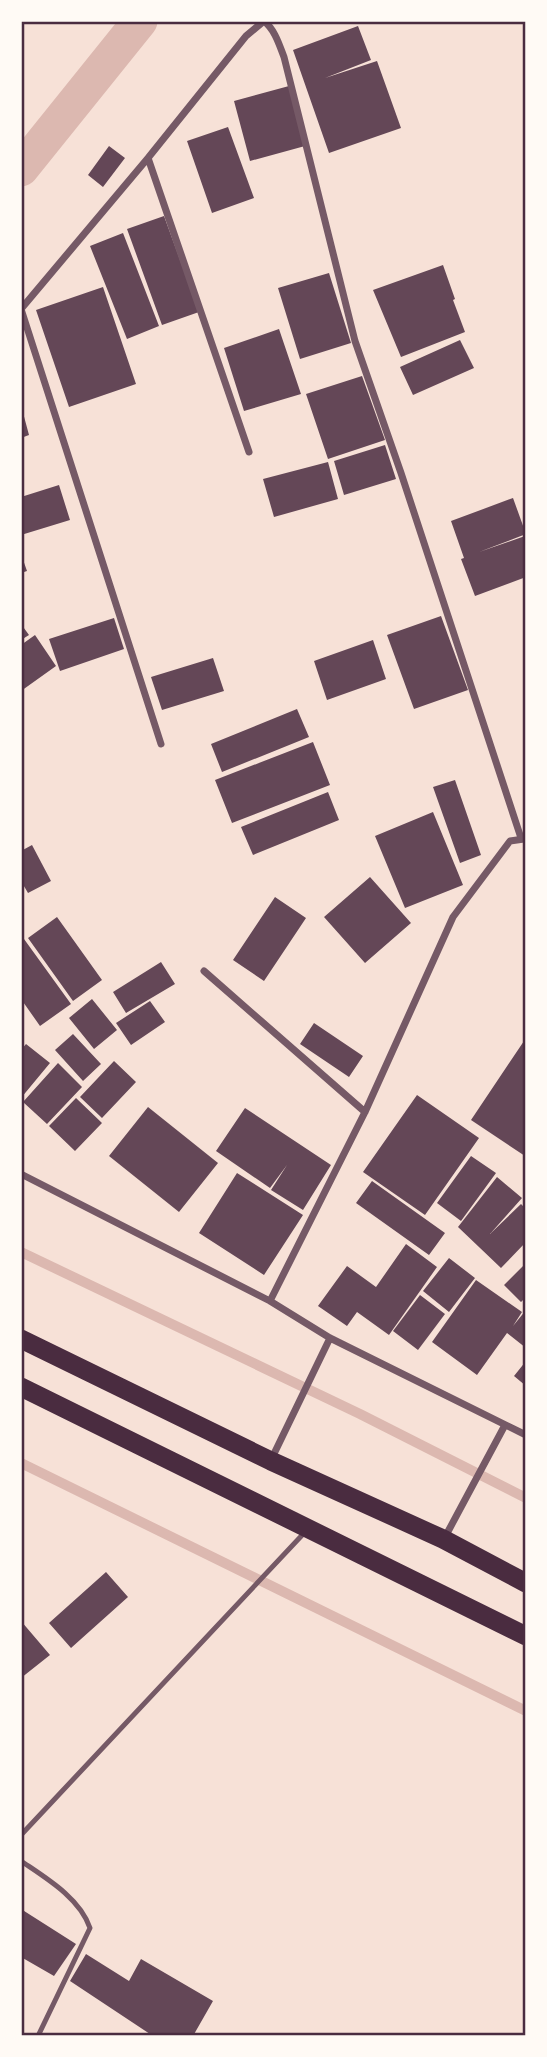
<svg xmlns="http://www.w3.org/2000/svg" width="547" height="2057" viewBox="0 0 547 2057" font-family="'Noto Serif',serif">
  <style>
    .lines { fill: none; stroke-linecap: round; stroke-linejoin: round }
    .stream { stroke: #dcb8b0; stroke-width: 10 }
    .canal { stroke: #dcb8b0; stroke-width: 35 }
    .building { fill: #644757 }
    .service { stroke: #755966; stroke-width: 5 }
    .minor { stroke: #755966; stroke-width: 7 }
    .trunk { stroke: #4a2c40; stroke-width: 19 }
    .neatline { fill: none; stroke: #4a2c40; stroke-width: 2.5 }
  </style>
  <rect width="100%" height="100%" fill="#f7e1d7"/>
  <g class="lines">
    <path class="stream" d="M21 1252 360 1414 526 1498
      M21 1463 526 1711"/>
    <path class="canal" d="M21 169 140 21"/>
  </g>
  <path class="building" d="M358 26 371 60 325 78 377 61 401 128 329 153 293 50Z
    M289 86 305 146 250 161 234 101Z
    M228 127 254 198 212 213 187 141Z
    M109 146 125 158 103 187 88 175Z
    M164 216 199 312 162 325 127 229Z
    M123 233 159 326 127 339 90 246Z
    M443 265 455 299 453 300 465 332 401 357 373 290Z
    M329 273 351 343 300 359 278 288Z
    M103 287 136 384 69 407 36 310Z
    M279 329 301 394 244 411 224 348Z
    M460 340 474 368 413 395 400 367Z
    M362 376 385 440 328 459 306 394Z
    M22 409 29 435 21 438V410Z
    M385 445 396 479 344 495 334 461Z
    M328 462 338 499 274 517 263 479Z
    M59 485 70 520 21 535V497Z
    M513 498 526 534 479 552 525 536 526 577 475 596 461 559 464 558 451 521Z
    M21 554 27 571 21 573Z
    M441 616 468 690 414 709 387 635Z
    M114 618 124 649 60 671 49 639Z
    M21 624 29 635 21 640Z
    M35 635 56 666 21 691V645Z
    M373 640 386 679 327 700 314 661Z
    M213 658 224 691 162 710 151 677Z
    M297 709 309 737 222 772 211 744Z
    M313 742 330 785 232 823 215 780Z
    M455 780 481 855 460 863 433 787Z
    M328 792 339 820 253 855 241 827Z
    M433 812 463 885 405 908 375 836Z
    M32 845 51 881 28 893 21 881V851Z
    M370 877 411 923 365 963 324 917Z
    M275 897 306 918 264 981 233 960Z
    M57 917 102 980 73 1001 28 938Z
    M24 939 71 1004 40 1026 21 999V941Z
    M161 962 175 984 126 1013 113 992Z
    M92 999 117 1030 94 1049 69 1018Z
    M150 1001 165 1022 131 1045 116 1023Z
    M314 1023 363 1056 349 1077 300 1044Z
    M73 1034 101 1064 83 1081 55 1050Z
    M526 1038V1155L525 1156 471 1120Z
    M26 1044 50 1063 21 1098V1050Z
    M114 1061 136 1082 102 1118 80 1097Z
    M58 1063 82 1087 47 1124 23 1102Z
    M417 1095 479 1138 425 1215 363 1172Z
    M76 1098 102 1123 75 1151 49 1126Z
    M148 1107 218 1163 179 1212 109 1156Z
    M245 1108 331 1165 303 1210 271 1190 287 1165 270 1188 216 1151Z
    M471 1156 496 1173 461 1221 437 1203Z
    M237 1173 303 1215 264 1275 199 1233Z
    M497 1177 522 1198 490 1234 521 1204 526 1209V1242L501 1268 458 1227Z
    M372 1181 445 1233 429 1255 356 1203Z
    M406 1244 437 1267 389 1335 357 1312 347 1326 318 1306 347 1266 376 1287Z
    M449 1258 475 1278 449 1312 423 1291Z
    M526 1263V1297L521 1302 504 1285Z
    M476 1280 522 1312 513 1326 526 1310V1348L507 1333 477 1375 432 1342Z
    M420 1295 445 1314 418 1350 393 1331Z
    M526 1361V1386L514 1376Z
    M106 1572 128 1597 71 1648 49 1623Z
    M21 1621 50 1655 21 1678Z
    M21 1909 76 1944 54 1976 21 1957Z
    M86 1954 129 1981 141 1959 213 2001 193 2036H153L70 1981Z"/>
  <g class="lines">
    <path class="service" d="M21 1835 306 1531
      M21 1861C46 1878 80 1898 90 1928L38 2036
      M21 2036H22"/>
    <path class="minor" d="M264 21C275 30 279 44 284 57L355 341 401 473 521 838
      M148 158 249 452
      M21 309 161 744
      M21 309 148 158 246 36 264 21
      M204 971 365 1112
      M21 1174 270 1301 330 1338 526 1435
      M270 1301 365 1112 453 917 510 841 524 839
      M271 1460 330 1338
      M444 1539 505 1425"/>
    <path class="trunk" d="M21 1339 271 1461 443 1539 526 1583
      M21 1387 526 1636"/>
  </g>
  <rect width="547" height="2057" fill="none" stroke="#fffaf5" stroke-width="46"/>
  <rect x="23" y="23" width="501" height="2011" class="neatline"/>
</svg>
